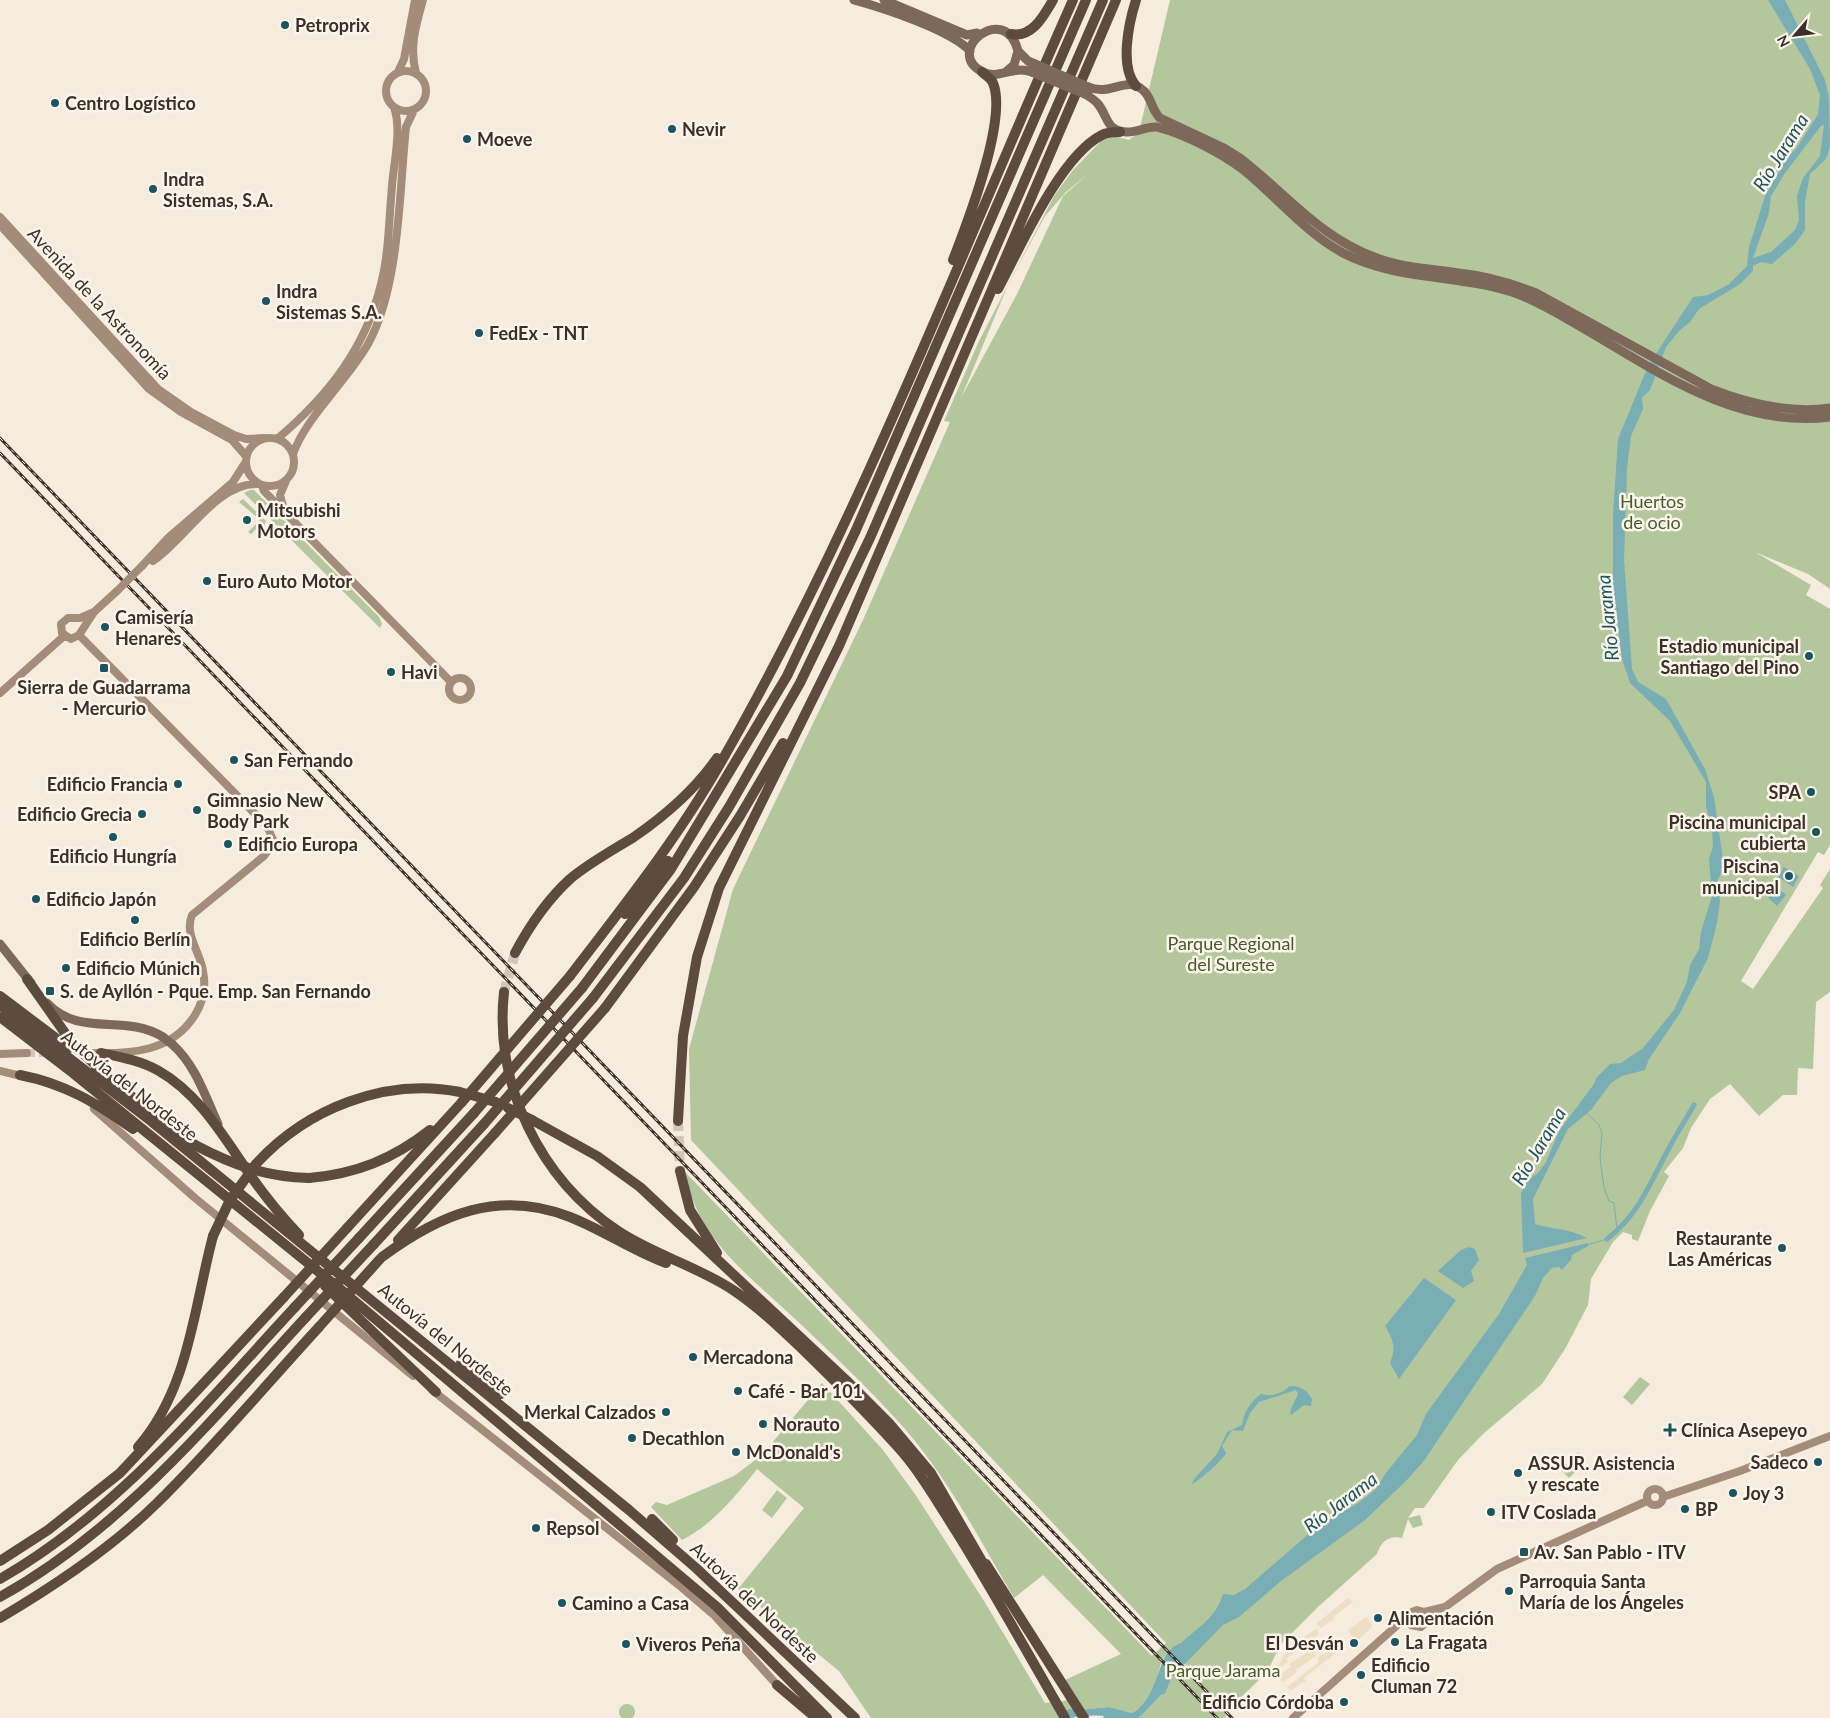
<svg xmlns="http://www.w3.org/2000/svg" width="1830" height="1718" viewBox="0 0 1830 1718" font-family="Lato,sans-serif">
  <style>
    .green { fill: #b4c69c; fill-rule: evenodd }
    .plaza { fill: #eedfc4 }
    .water { fill: #7aaeb5; fill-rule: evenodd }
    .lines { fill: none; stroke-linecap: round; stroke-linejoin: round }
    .stream { stroke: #7aaeb5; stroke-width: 1 }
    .canal { stroke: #7aaeb5; stroke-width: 5 }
    .secondary-tunnel { stroke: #d0c6ba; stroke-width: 8; stroke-dasharray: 8 4; stroke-linecap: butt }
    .highway-tunnel { stroke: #d0c6ba; stroke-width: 10; stroke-dasharray: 10 5; stroke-linecap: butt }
    .secondary { stroke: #a38c79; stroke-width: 8 }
    .primary { stroke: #7e6859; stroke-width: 9 }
    .highway { stroke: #5d4b3f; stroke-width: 10 }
    .rail-casing { stroke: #3b3029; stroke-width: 3 }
    .rail { stroke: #fcf5eb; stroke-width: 1; stroke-dasharray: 4; stroke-linecap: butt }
    .secondary-bridge { stroke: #a38c79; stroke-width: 8 }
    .primary-bridge { stroke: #7e6859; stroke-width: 9 }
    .highway-bridge { stroke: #5d4b3f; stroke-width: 10 }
    .poi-dot { fill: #1a5661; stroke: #fcf5eb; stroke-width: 2 }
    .labels { text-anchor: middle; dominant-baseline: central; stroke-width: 5; stroke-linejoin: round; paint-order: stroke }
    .poi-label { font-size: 18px; font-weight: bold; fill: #3b3029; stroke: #fcf5eb; text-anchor: start }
    .street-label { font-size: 18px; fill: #3b3029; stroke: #fcf5eb }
    .park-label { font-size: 18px; fill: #455c2a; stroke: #fcf5eb }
    .water-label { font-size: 19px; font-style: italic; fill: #1a5661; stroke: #fcf5eb }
  </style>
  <rect width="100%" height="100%" fill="#f5ecde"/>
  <path class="green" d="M1170 0H1830V589L1808 574 1755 552 1811 585 1806 595 1830 609V845L1824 855 1818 852 1741 981 1753 989 1823 888 1820 885 1830 869V992L1816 1002 1813 1069 1798 1068 1797 1095H1783L1759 1116 1730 1084 1710 1099 1691 1128 1683 1148 1664 1172 1669 1176 1650 1211 1638 1241 1632 1239V1235L1623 1232 1613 1242 1591 1279 1588 1305 1565 1349 1542 1384 1483 1434 1458 1460 1424 1508H1415L1408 1518 1420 1515 1423 1525 1413 1528 1408 1519 1402 1538C1388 1535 1381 1542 1377 1554L1318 1607 1281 1644 1267 1672 1229 1709 1225 1718H1139L1161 1695 1165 1694 1172 1677 1186 1664 1172 1650 1162 1660 1153 1690 1145 1704 1132 1713 1109 1707 1078 1710 1074 1718H871L839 1671 738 1589 804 1508 757 1469C737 1495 711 1526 682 1540L651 1507 656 1502 667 1505 734 1476 762 1455 822 1383 883 1450 915 1494 984 1601 1045 1703 1064 1701 1076 1696 1065 1680 1121 1654 1043 1575 1014 1598C980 1540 949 1480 905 1429 870 1389 830 1352 792 1316 748 1275 695 1236 686 1173L1152 1656 1166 1643 691 1140 689 1049 733 889 863 620 950 422 944 421 979 341 1054 196 1073 170 1103 139 1110 135 1129 140 1139 132ZM1088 174 1063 196 1017 294 961 398 1008 285 1045 216 1066 192Z
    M250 490H254L379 617 382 624 380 628 244 493Z
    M243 499 266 521 263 528 260 525 251 534 248 532 260 520 239 502Z
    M1640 1377 1650 1384 1632 1405 1623 1397Z
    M1578 1452 1587 1461 1569 1478 1561 1470Z
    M777 1490 787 1498 772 1518 762 1510Z
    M619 1712a8 8 0 1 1 16 0a8 8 0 1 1-16 0Z"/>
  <path class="plaza" d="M1348 1598 1353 1602 1334 1616 1335 1618 1321 1628 1316 1624Z
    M1366 1617 1373 1626 1356 1642 1348 1630Z
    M1317 1628 1319 1634 1286 1659 1288 1662 1274 1672 1273 1669 1277 1668 1287 1649 1291 1651 1297 1647 1302 1638Z
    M1322 1639 1328 1644 1314 1653 1316 1656 1296 1670 1297 1672 1283 1682 1277 1677 1291 1667 1289 1664 1309 1651 1308 1648Z
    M1331 1649 1336 1653 1304 1678 1306 1681 1291 1690 1287 1687 1319 1662 1317 1658Z"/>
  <path class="water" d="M1768 0H1785L1825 80 1829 98 1830 147 1826 159 1810 174 1805 202V230L1795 244 1772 264 1761 262 1753 266V271L1740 284 1699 309 1690 322 1679 331 1666 347 1650 390 1642 398 1643 409 1631 436 1627 469 1624 560 1632 669 1638 682 1666 699 1705 769 1714 797 1723 860 1722 871 1717 882 1720 901 1717 923 1708 958 1680 1013 1649 1059 1645 1070 1622 1076 1611 1083 1591 1110 1568 1129 1533 1199 1535 1224C1554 1230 1568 1228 1587 1238L1523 1253 1521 1194 1526 1182 1539 1172 1546 1162 1559 1131 1594 1084 1596 1078 1610 1064 1621 1063 1643 1048 1674 1010 1687 982 1690 965 1699 949 1701 932 1712 896 1709 859 1713 847 1712 826 1706 807V782L1670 721 1630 683 1622 659 1617 619 1613 605V514L1618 439 1648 366 1693 297 1708 295 1728 285 1747 266 1749 247 1765 196 1788 156 1796 149 1818 114 1820 95 1810 69ZM1824 125 1820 156 1803 178 1797 196 1799 220 1795 230 1771 252 1753 258 1769 213 1771 196 1785 173 1821 126Z
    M1784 867 1799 876 1793 887 1778 877Z
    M1771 883 1786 895 1777 906 1762 892 1764 890 1774 894V891L1767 887Z
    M1588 1243V1246L1572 1255 1571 1260 1562 1270 1559 1267 1552 1268 1543 1278 1535 1296 1423 1462 1406 1481 1365 1520 1281 1581 1239 1617 1223 1625 1172 1677 1165 1694 1161 1695 1139 1718H1103L1104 1716C1090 1714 1075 1718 1059 1718L1062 1713 1069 1709 1078 1710 1109 1707 1132 1713C1162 1697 1154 1651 1181 1643 1197 1628 1217 1617 1223 1594L1234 1595 1245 1589 1319 1525 1358 1503 1376 1489 1385 1474 1417 1435 1426 1414 1499 1314 1527 1265 1525 1258Z
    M1469 1247 1475 1249 1479 1260 1471 1271 1474 1281 1463 1288 1438 1271 1461 1250Z
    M1424 1278 1456 1300 1399 1379 1390 1363C1396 1347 1394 1341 1385 1326Z
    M1290 1386C1300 1385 1309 1391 1312 1400L1311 1406 1304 1405 1291 1415 1290 1411 1298 1394 1296 1390 1259 1402 1250 1413 1243 1431 1232 1430 1222 1446 1226 1453C1224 1459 1199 1481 1192 1484L1194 1479 1217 1454 1227 1432 1242 1425C1244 1412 1250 1402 1261 1394 1272 1397 1281 1394 1290 1386Z"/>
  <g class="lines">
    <path class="stream" d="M1587 1245 1607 1239 1617 1229 1614 1203 1609 1201 1604 1188 1600 1158 1602 1133 1599 1125 1588 1114"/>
    <path class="canal" d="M1607 1239C1639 1215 1651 1181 1669 1148 1677 1133 1686 1119 1694 1105"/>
    <path class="secondary-tunnel" d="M27 1053H47"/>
    <path class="highway-tunnel" d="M504 992 515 953
      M678 1121 680 1171"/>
    <path class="secondary" d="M386 91a20 20 0 1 1 40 0a20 20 0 1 1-40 0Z
      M398 72 404 59 415 0
      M416 73C409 48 416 25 423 0
      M0 217 158 389 191 412 234 435 246 439 264 438
      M0 225 149 389 181 412 232 440 246 456
      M246 462a24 24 0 1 1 48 0a24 24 0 1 1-48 0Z
      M277 439C327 397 366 348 381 284 389 253 389 218 392 186 394 160 402 131 394 107
      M293 454C306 417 347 381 368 344 400 286 399 193 406 127L414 110
      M262 486 264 491 451 682
      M284 510 280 495 286 481
      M153 561C184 541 217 482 258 484
      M142 566 169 537 233 482 245 463
      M94 612 80 618H68L61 624 62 633 71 639 79 635 94 612 117 591
      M79 635 267 826 274 842 264 856 192 915C184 934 200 952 203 971 206 986 203 1002 195 1015 172 1052 131 1054 92 1053
      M449 689a11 11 0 1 1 22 0a11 11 0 1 1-22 0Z
      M0 693 64 636
      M0 1054 27 1053
      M0 1071 25 1077
      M94 1109 195 1198 413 1376
      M432 1390 680 1586 715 1616 777 1685
      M1647 1497a8 8 0 1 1 16 0a8 8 0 1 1-16 0Z
      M1663 1497 1740 1471 1830 1436
      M1410 1616 1411 1625 1421 1627 1438 1611
      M1293 1718 1412 1612 1417 1610 1424 1612 1445 1607 1497 1569 1647 1501"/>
    <path class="primary" d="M854 0C883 8 951 30 970 51
      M884 0 967 35 977 33
      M1018 51 1028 61 1035 64
      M1007 71 1014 65 1018 51C1005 0 942 52 983 72 999 80 1012 65 1032 72
      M1088 87C1112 97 1126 74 1144 91 1152 99 1152 111 1160 118L1224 148 1240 158C1287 194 1320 238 1377 258 1403 268 1432 269 1459 273 1486 276 1511 283 1536 293L1711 389C1749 404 1789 414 1830 408
      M1085 94C1090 97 1095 100 1098 104 1108 116 1106 131 1126 132 1137 133 1146 126 1157 127 1187 135 1230 157 1253 178 1283 204 1308 234 1343 253 1397 281 1456 274 1512 292 1536 300 1560 315 1583 328 1658 372 1738 429 1830 417
      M0 944 31 983
      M47 1003C80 1038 124 1013 163 1037
      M173 1045C196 1066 205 1096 218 1124"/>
    <path class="highway" d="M1011 34C1032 38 1043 17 1053 0
      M1136 86C1119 67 1129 22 1136 0
      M953 260C967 224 1008 119 993 83 991 78 986 76 982 72
      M998 289C1020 248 1060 156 1102 135 1107 132 1114 132 1120 132
      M625 914 668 861
      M515 953C530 925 547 900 570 879 589 863 613 850 634 837 666 815 695 790 717 758
      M570 976C622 908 677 839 720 764 860 521 959 256 1073 0
      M27 979 72 1043 103 1072
      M582 988 671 869 787 676 856 530 1086 0
      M504 992C494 1085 540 1179 618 1231 654 1255 697 1266 733 1290 757 1306 778 1326 799 1346 832 1378 865 1411 896 1445 921 1472 939 1505 959 1536 996 1596 1030 1657 1065 1718
      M0 996 69 1048
      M593 998 684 878 729 807 800 683 870 538 1103 0
      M0 1005 151 1121 629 1510 696 1568 855 1718
      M605 1008 694 887 740 816 783 743
      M0 1017 73 1073 340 1289 717 1607 827 1718
      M101 1053C121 1057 142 1061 159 1071 201 1095 226 1141 253 1179 267 1199 282 1217 299 1235
      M96 1069 195 1145
      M20 1075C66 1084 96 1103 133 1129
      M532 1120 597 1156 640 1187 848 1382 889 1423 931 1473 987 1570
      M678 1121 683 1036 697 957 719 888 839 646 1116 0
      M256 1164C306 1109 385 1077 460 1092 472 1095 484 1099 496 1102
      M680 1171 690 1210 717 1253
      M309 1178C356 1174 393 1159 430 1130
      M347 1228 462 1102
      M359 1238 474 1113
      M398 1240 495 1133
      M374 1244 484 1124
      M382 1257C440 1214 499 1189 570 1217 603 1230 633 1251 666 1263
      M325 1286 436 1392
      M461 1363 501 1394
      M138 1447C189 1389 194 1307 213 1236
      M652 1519 673 1540
      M0 1561 48 1530 120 1473 284 1297
      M986 1564 1084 1718
      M0 1579C117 1512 204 1405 295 1307
      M0 1597C124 1528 211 1420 306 1317
      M0 1618C56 1585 110 1549 156 1504 213 1448 265 1386 319 1327
      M777 1685 816 1718"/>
    <g class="rail-casing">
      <path id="rail" d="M0 438 1232 1718
        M0 453 1217 1718"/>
    </g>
    <use href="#rail" class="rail"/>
    <path class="secondary-bridge" d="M117 591 142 566"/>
    <path class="primary-bridge" d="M1035 64 1088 87
      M1032 72 1085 94
      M163 1037 173 1045"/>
    <path class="highway-bridge" d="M462 1102 570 976
      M508 1108 532 1120
      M474 1113 582 988
      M484 1124 593 998
      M495 1133 605 1008
      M195 1145C233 1165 266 1177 309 1178
      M213 1236 230 1200 256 1164
      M284 1297 347 1228
      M295 1307 359 1238
      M306 1317 374 1244
      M319 1327 380 1259"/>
  </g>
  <g class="poi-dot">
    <circle cx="285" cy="25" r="5"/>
    <circle cx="55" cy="103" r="5"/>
    <circle cx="672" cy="129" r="5"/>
    <circle cx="467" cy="139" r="5"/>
    <circle cx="153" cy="189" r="5"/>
    <circle cx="266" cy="301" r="5"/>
    <circle cx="479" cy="333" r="5"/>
    <circle cx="247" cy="520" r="5"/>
    <circle cx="207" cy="581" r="5"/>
    <circle cx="105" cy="627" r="5"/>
    <circle cx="1809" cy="656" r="5"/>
    <rect x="99" y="663" width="10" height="10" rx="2.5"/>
    <circle cx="391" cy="672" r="5"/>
    <circle cx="234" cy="760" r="5"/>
    <circle cx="178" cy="784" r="5"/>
    <circle cx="1811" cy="792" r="5"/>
    <circle cx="197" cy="810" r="5"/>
    <circle cx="142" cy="814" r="5"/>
    <circle cx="1816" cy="832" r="5"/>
    <circle cx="113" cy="837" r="5"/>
    <circle cx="228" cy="844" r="5"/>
    <circle cx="1789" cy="876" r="5"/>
    <circle cx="36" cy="899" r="5"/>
    <circle cx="135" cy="920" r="5"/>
    <circle cx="66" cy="968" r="5"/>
    <rect x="45" y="986" width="10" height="10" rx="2.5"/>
    <circle cx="1782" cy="1248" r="5"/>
    <circle cx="693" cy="1357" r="5"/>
    <circle cx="738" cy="1391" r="5"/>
    <circle cx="666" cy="1412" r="5"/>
    <circle cx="763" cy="1424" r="5"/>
    <path d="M1667.5 1422.5h5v5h5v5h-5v5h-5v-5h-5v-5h5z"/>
    <circle cx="632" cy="1438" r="5"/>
    <circle cx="736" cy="1452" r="5"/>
    <circle cx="1818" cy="1462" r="5"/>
    <circle cx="1518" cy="1473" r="5"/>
    <circle cx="1733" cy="1493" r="5"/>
    <circle cx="1685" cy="1509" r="5"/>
    <circle cx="1491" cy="1512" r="5"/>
    <circle cx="536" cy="1528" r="5"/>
    <rect x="1519" y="1547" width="10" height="10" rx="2.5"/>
    <circle cx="1509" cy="1591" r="5"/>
    <circle cx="562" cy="1603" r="5"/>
    <circle cx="1378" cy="1618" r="5"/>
    <circle cx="1395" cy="1642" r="5"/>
    <circle cx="1354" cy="1643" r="5"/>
    <circle cx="626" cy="1644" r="5"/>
    <circle cx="1361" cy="1675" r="5"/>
    <circle cx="1344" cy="1702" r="5"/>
  </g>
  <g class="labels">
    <g class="poi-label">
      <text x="295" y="25">Petroprix</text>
      <text x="65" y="103">Centro Logístico</text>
      <text x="682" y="129">Nevir</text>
      <text x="477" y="139">Moeve</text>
      <text x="163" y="179">Indra<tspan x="163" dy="21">Sistemas, S.A.</tspan></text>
      <text x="276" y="291">Indra<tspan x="276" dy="21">Sistemas S.A.</tspan></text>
      <text x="489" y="333">FedEx - TNT</text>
      <text x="257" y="510">Mitsubishi<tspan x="257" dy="21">Motors</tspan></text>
      <text x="217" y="581">Euro Auto Motor</text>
      <text x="115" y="617">Camisería<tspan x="115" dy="21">Henares</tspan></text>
      <text x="1799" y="646" text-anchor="end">Estadio municipal<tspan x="1799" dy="21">Santiago del Pino</tspan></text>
      <text x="401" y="672">Havi</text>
      <text x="104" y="687" text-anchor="middle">Sierra de Guadarrama<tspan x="104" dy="21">- Mercurio</tspan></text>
      <text x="244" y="760">San Fernando</text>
      <text x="168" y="784" text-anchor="end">Edificio Francia</text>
      <text x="1801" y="792" text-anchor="end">SPA</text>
      <text x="207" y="800">Gimnasio New<tspan x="207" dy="21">Body Park</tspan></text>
      <text x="132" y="814" text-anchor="end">Edificio Grecia</text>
      <text x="1806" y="822" text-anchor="end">Piscina municipal<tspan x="1806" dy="21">cubierta</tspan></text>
      <text x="238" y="844">Edificio Europa</text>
      <text x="113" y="856" text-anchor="middle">Edificio Hungría</text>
      <text x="1779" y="866" text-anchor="end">Piscina<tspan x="1779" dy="21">municipal</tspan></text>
      <text x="46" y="899">Edificio Japón</text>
      <text x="135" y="939" text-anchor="middle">Edificio Berlín</text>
      <text x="76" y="968">Edificio Múnich</text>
      <text x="60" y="991">S. de Ayllón - Pque. Emp. San Fernando</text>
      <text x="1772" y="1238" text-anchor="end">Restaurante<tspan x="1772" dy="21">Las Américas</tspan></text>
      <text x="703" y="1357">Mercadona</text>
      <text x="748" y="1391">Café - Bar 101</text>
      <text x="656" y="1412" text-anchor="end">Merkal Calzados</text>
      <text x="773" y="1424">Norauto</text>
      <text x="1681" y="1430">Clínica Asepeyo</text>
      <text x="642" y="1438">Decathlon</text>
      <text x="746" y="1452">McDonald's</text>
      <text x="1808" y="1462" text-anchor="end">Sadeco</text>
      <text x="1528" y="1463">ASSUR. Asistencia<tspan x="1528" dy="21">y rescate</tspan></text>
      <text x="1743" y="1493">Joy 3</text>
      <text x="1695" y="1509">BP</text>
      <text x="1501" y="1512">ITV Coslada</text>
      <text x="546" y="1528">Repsol</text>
      <text x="1534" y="1552">Av. San Pablo - ITV</text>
      <text x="1519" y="1581">Parroquia Santa<tspan x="1519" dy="21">María de los Ángeles</tspan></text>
      <text x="572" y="1603">Camino a Casa</text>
      <text x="1388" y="1618">Alimentación</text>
      <text x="1405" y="1642">La Fragata</text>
      <text x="1344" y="1643" text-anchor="end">El Desván</text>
      <text x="636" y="1644">Viveros Peña</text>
      <text x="1371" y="1665">Edificio<tspan x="1371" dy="21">Cluman 72</tspan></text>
      <text x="1334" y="1702" text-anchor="end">Edificio Córdoba</text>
    </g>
    <g class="street-label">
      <text transform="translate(100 303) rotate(47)">Avenida de la Astronomía</text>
      <text transform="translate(130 1085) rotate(38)">Autovía del Nordeste</text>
      <text transform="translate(446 1339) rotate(39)">Autovía del Nordeste</text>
      <text transform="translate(755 1602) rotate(43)">Autovía del Nordeste</text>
    </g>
    <g class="park-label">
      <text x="1652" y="501">Huertos<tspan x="1652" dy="21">de ocio</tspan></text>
      <text x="1231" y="943">Parque Regional<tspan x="1231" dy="21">del Sureste</tspan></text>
      <text x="1223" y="1670">Parque Jarama</text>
    </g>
    <g class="water-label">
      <text transform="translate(1780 152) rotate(-58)">Río Jarama</text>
      <text transform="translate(1607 618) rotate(-96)">Río Jarama</text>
      <text transform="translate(1538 1146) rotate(-59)">Río Jarama</text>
      <text transform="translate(1340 1502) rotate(-37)">Río Jarama</text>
    </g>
  </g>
  <g transform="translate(1795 35) rotate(242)" stroke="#fcf5eb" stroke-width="4" paint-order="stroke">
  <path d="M0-4L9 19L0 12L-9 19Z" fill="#3b3029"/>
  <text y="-8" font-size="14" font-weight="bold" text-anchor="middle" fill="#3b3029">N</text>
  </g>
</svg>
